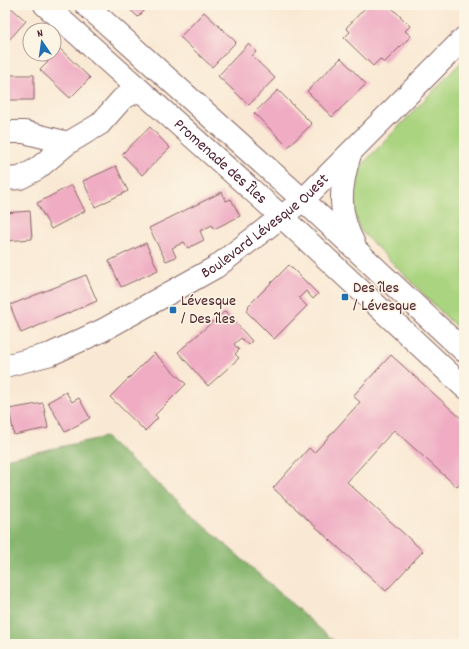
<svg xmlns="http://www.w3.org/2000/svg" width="469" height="649" viewBox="0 0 469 649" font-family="Dekko,sans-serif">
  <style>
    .green { fill: #aad480; stroke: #7a7a56 }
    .forest { fill: #87b66e; stroke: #686a4c }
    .building { fill: #efacc3 }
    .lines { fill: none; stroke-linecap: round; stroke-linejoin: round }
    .minor-casing { stroke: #876666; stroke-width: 24 }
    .minor { stroke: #fff; stroke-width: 22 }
    .poi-dot { fill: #1f6fb2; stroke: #fcf5e5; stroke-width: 1.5 }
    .labels { text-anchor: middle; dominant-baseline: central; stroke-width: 3; stroke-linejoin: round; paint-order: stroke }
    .street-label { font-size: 16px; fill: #4a1f2b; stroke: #fcf5e5 }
    .poi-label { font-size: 16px; fill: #4a1f2b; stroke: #fcf5e5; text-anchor: start }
  </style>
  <rect width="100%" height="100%" fill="#fcf5e5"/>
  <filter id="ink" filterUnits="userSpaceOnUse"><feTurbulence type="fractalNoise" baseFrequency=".025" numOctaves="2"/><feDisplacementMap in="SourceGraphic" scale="8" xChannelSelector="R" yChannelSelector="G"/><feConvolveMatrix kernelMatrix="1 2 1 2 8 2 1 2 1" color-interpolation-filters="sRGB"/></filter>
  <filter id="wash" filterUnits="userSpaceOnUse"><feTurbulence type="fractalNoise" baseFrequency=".012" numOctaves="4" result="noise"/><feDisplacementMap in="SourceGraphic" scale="16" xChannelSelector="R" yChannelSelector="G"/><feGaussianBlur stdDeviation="0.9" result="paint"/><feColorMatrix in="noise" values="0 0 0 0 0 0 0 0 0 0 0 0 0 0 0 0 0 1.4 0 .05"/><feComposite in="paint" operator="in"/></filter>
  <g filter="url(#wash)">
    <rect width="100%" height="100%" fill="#f9e9d4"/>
    <path class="green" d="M464 59V335L360 230 350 201 353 182 357 170Z"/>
    <path class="forest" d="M105 437 337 644H5V459Z"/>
    <g id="blocks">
      <path class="building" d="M5 5H8L26 21 8 41 5 38Z
        M125 5H150L138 17Z
        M368 5H389L410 26 405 31 411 36 384 63 380 59 373 66 344 38 350 32 346 28Z
        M204 12 236 42 212 67 180 37Z
        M55 44 90 78 70 98 40 70 48 62 43 57 46 54H54Z
        M248 44 256 52 252 56 275 78 249 105 218 76Z
        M341 58 366 84 332 117 307 91Z
        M5 75H34V100H5Z
        M278 90 312 124 288 147 254 113Z
        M150 127 170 148 142 175 122 154Z
        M116 166 128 191 95 207 83 181Z
        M72 185 85 211 51 229 37 203Z
        M222 192 226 201 231 199 240 216 214 229 212 225 200 231 204 240 188 248 184 242 172 248 176 257 166 261 149 228Z
        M30 211 32 239 5 241V213Z
        M146 243 158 270 121 287 109 261Z
        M289 265 318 294 313 299 306 291 299 298 307 306 274 339 246 311 249 307 248 306Z
        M86 275 97 301 21 333 10 305Z
        M225 311 252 341 248 345 241 338 234 344 239 350 235 354 239 358 208 386 178 352Z
        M154 353 186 384 155 415 158 418 145 431 110 397Z
        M391 355 464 421V480L457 487 394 430 347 482 423 551 386 591 273 488 309 448 314 453 360 402 353 396Z
        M66 392 72 402 79 398 90 418 65 432 48 402Z
        M43 403 48 428 14 435 9 409Z"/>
    </g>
  </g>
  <g filter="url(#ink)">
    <use href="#blocks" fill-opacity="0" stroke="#876666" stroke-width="1"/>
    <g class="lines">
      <g class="minor-casing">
        <g id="minor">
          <path id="s1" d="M45 5 282 217 464 387"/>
          <path d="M86 5 303 200 464 351"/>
          <path d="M5 132H24L68 143"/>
          <path d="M350 154C340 187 337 212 354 244"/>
          <path d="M5 179 20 178 37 169 68 143 100 124 122 99 139 90"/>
          <path id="s2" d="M5 366 51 354 103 330 216 267 303 200 464 38"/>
        </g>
      </g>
      <use href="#minor" class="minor"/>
    </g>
  </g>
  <g class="poi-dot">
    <rect x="341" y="293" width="8" height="8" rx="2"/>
    <rect x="169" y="306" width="8" height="8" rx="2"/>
  </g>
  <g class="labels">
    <g class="street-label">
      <text stroke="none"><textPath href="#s1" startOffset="235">Promenade des Îles</textPath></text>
      <text stroke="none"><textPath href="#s2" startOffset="298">Boulevard Lévesque Ouest</textPath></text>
    </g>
    <g class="poi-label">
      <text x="353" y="288">Des îles<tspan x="353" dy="18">/ Lévesque</tspan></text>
      <text x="181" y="301">Lévesque<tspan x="181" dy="18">/ Des îles</tspan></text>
    </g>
  </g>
  <rect width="469" height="649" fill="none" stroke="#fcf5e5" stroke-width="20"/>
  <g transform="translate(42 42) rotate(347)"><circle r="19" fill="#fcf5e5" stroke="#b59f9b"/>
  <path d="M0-3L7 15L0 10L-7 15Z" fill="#1f6fb2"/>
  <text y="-6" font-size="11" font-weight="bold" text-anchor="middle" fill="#4a1f2b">N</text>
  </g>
</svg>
